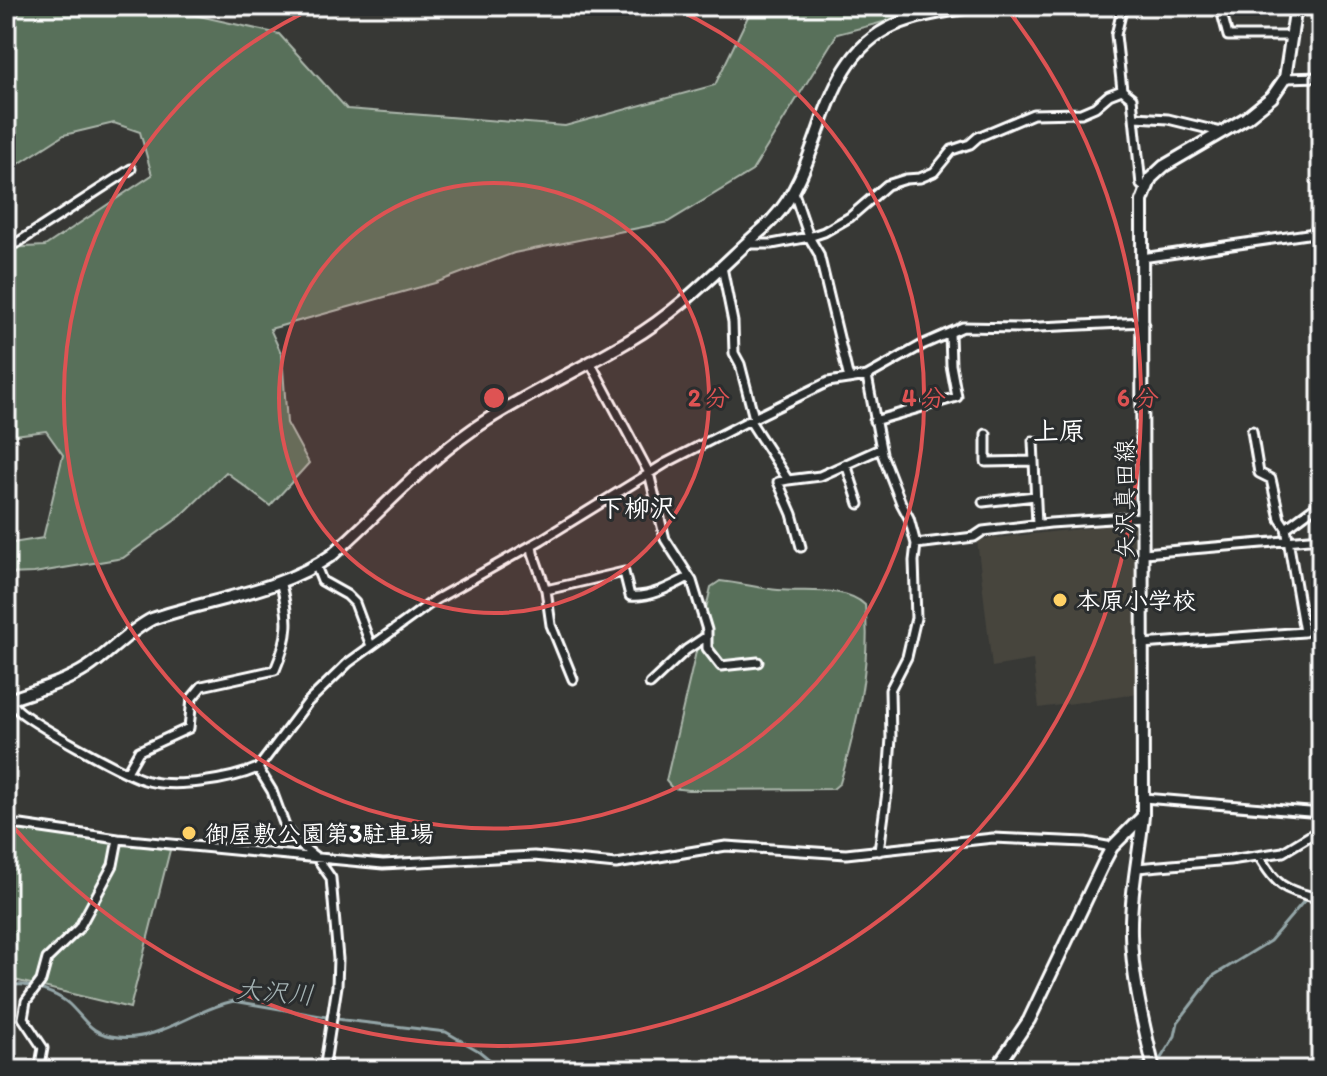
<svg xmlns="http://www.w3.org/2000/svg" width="1327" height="1076" viewBox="0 0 1327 1076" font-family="Itim,'Klee One',sans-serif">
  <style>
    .built { fill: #46453e }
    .green { fill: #596f5a; stroke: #acb7ac; stroke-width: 2 }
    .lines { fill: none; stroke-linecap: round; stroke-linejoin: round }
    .stream { stroke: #94a6a8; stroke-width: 3 }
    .street-casing { stroke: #fff; stroke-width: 13 }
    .secondary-casing { stroke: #fff; stroke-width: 16 }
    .street { stroke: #2a2d2e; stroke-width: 7 }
    .secondary { stroke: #2a2d2e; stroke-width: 10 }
    .ring { fill: none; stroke: #de5353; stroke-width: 4 }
    .poi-dot { fill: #ffd166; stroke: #2a2d2e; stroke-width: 3 }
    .labels { text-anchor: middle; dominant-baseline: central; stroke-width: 6; stroke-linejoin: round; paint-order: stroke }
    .street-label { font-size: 24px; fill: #fff; stroke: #2a2d2e }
    .poi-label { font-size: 24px; font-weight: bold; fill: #fff; stroke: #2a2d2e; text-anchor: start }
    .neighbourhood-label { font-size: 26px; font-weight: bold; fill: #fff; stroke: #2a2d2e }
    .water-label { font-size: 26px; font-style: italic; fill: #a6b5b6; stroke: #2a2d2e }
    .centre { fill: #de5353; stroke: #2a2d2e; stroke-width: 4 }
    .ring-label { font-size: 24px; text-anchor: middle; font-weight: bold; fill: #de5353; stroke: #2a2d2e; stroke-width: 6; stroke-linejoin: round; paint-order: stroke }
  </style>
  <rect width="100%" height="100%" fill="#373835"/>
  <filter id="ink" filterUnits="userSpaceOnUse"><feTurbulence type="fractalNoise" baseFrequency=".0125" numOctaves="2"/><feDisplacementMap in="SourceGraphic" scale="16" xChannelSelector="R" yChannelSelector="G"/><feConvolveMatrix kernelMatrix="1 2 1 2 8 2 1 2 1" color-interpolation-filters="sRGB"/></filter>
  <g filter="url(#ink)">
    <path class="built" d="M1135 523 1138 694 1039 708 1033 660 992 667 977 540Z"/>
    <path class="green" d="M6 6H187L190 14 279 34 347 109 565 126 715 85 753 6H945L837 34 752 171 668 222 514 253 435 283 270 329 282 355 287 423 309 463 270 506 226 472 181 516 123 558 34 573 6 574V544L43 538 63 455 46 431 6 436V248L45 246 152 175 140 132 114 123 64 135 6 172Z
      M720 581C740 583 758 588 778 590 804 593 845 585 865 605 872 662 856 729 840 783L833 789 688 790 672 788 666 781 711 587Z
      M22 829 170 850 130 1008 6 978V830Z"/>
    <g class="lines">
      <path class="stream" d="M6 985C12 986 18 984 24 985 38 988 58 994 69 1004 87 1021 89 1034 118 1037 159 1042 194 1009 234 1001L344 1020 446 1032 479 1051 502 1070
        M1161 1058 1175 1036 1178 1022 1213 976 1270 941 1321 881
        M804 1070H811
        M1123 1070 1146 1063"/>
      <g class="street-casing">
        <path id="street" d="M1123 6 1116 35 1122 90 1132 98 1141 185 1145 188
          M1220 6 1228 36H1291
          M1285 78 1321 77
          M1136 117 1168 119 1221 132
          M794 193 809 237 819 254 849 379
          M746 244H772L809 237 824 232 850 217 887 185 906 179 920 178 934 172 952 150 970 144 978 137 1033 114 1081 113 1095 107 1109 95 1122 90
          M6 245 17 243 131 169
          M1142 258 1321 232
          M722 267 733 322 734 353 740 364 754 418
          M590 362 649 473 665 539 692 581 707 630V648L721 666 758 662
          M867 376 882 454 901 503 909 518 916 544 914 561 916 618 907 657 890 690 891 738 887 792 879 851
          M750 421 788 480 820 476 880 449
          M874 421 957 397 951 365 950 333
          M1252 431 1259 473 1271 479 1280 519 1286 528
          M986 434V462L1034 461
          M1033 441 1037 524
          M846 464 859 504
          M788 480 778 482 792 514 801 547
          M983 502 1035 496
          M916 544 974 537 983 531 1050 523 1142 517
          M532 545 533 553 546 590 551 625 573 679
          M1144 553 1321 538
          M316 566 322 581 347 595 355 603 371 646
          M546 590 624 572 630 596C650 598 672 586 689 577
          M1142 644 1304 632 1286 528 1321 502
          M650 684 686 650 707 636
          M10 699C12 703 14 706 17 709 31 723 129 777 148 781 177 788 230 780 258 768L308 702 348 663 435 600 541 540 666 463 754 418 828 382 867 376 924 344 963 327 1019 328 1144 322
          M258 768 272 791 286 829 295 841 317 858 331 878 338 959 337 986 324 1070
          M127 772 139 751 189 728 192 698 202 686 275 670C290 635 290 618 280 581
          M1144 798 1321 813
          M6 826 21 825 118 839 383 864 534 856 616 864 726 846 846 854 993 838 1085 842 1112 847
          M1259 856C1278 889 1285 889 1321 899
          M1137 868 1230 860 1283 852 1321 829
          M39 1070 43 1048 23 1018 26 1001 41 981 47 959 79 928 113 865 118 839"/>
      </g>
      <g class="secondary-casing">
        <path id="secondary" d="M6 701C33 691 62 684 87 668 110 653 127 632 152 619 211 599 280 592 332 555 383 510 428 457 487 420 533 391 583 368 630 340 673 315 710 278 746 244 755 235 765 228 773 219 827 162 816 59 895 25 920 14 950 11 977 6
          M1143 816C1139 855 1130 895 1131 934 1132 980 1144 1025 1154 1070
          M995 1070 1029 1020 1104 862 1112 847 1143 816 1142 201 1151 178 1164 166 1246 118 1272 97 1285 78 1296 6"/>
      </g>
      <use href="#street" class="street"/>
      <use href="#secondary" class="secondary"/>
    </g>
  </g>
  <circle cx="494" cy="398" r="215" fill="#de5353" fill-opacity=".12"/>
  <g class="ring">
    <circle cx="494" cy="398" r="215"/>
    <path d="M672 7A430 430 0 1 1 316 7"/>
    <path d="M1008 10A644 644 0 0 1 8 821"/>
  </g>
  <g class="poi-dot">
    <circle cx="1060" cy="600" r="8"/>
    <circle cx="189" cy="833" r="8"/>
  </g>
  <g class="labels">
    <g class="street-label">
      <text transform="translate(1124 499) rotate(-90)">矢沢真田線</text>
    </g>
    <g class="poi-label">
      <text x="1076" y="600">本原小学校</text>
      <text x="205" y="833">御屋敷公園第3駐車場</text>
    </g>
    <g class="neighbourhood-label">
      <text x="1059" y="431">上原</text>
      <text x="637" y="508">下柳沢</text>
    </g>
    <g class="water-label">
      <text transform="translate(275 992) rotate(5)">大沢川</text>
    </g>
  </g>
  <circle cx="494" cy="398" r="12" class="centre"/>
  <g class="ring-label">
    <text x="709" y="406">2 分</text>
    <text x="924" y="406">4 分</text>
    <text x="1138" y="406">6 分</text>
  </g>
  <rect width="1327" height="1076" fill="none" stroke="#2a2d2e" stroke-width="32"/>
  <rect x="16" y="16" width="1295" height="1044" fill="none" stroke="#fff" stroke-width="3" filter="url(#ink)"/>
</svg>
